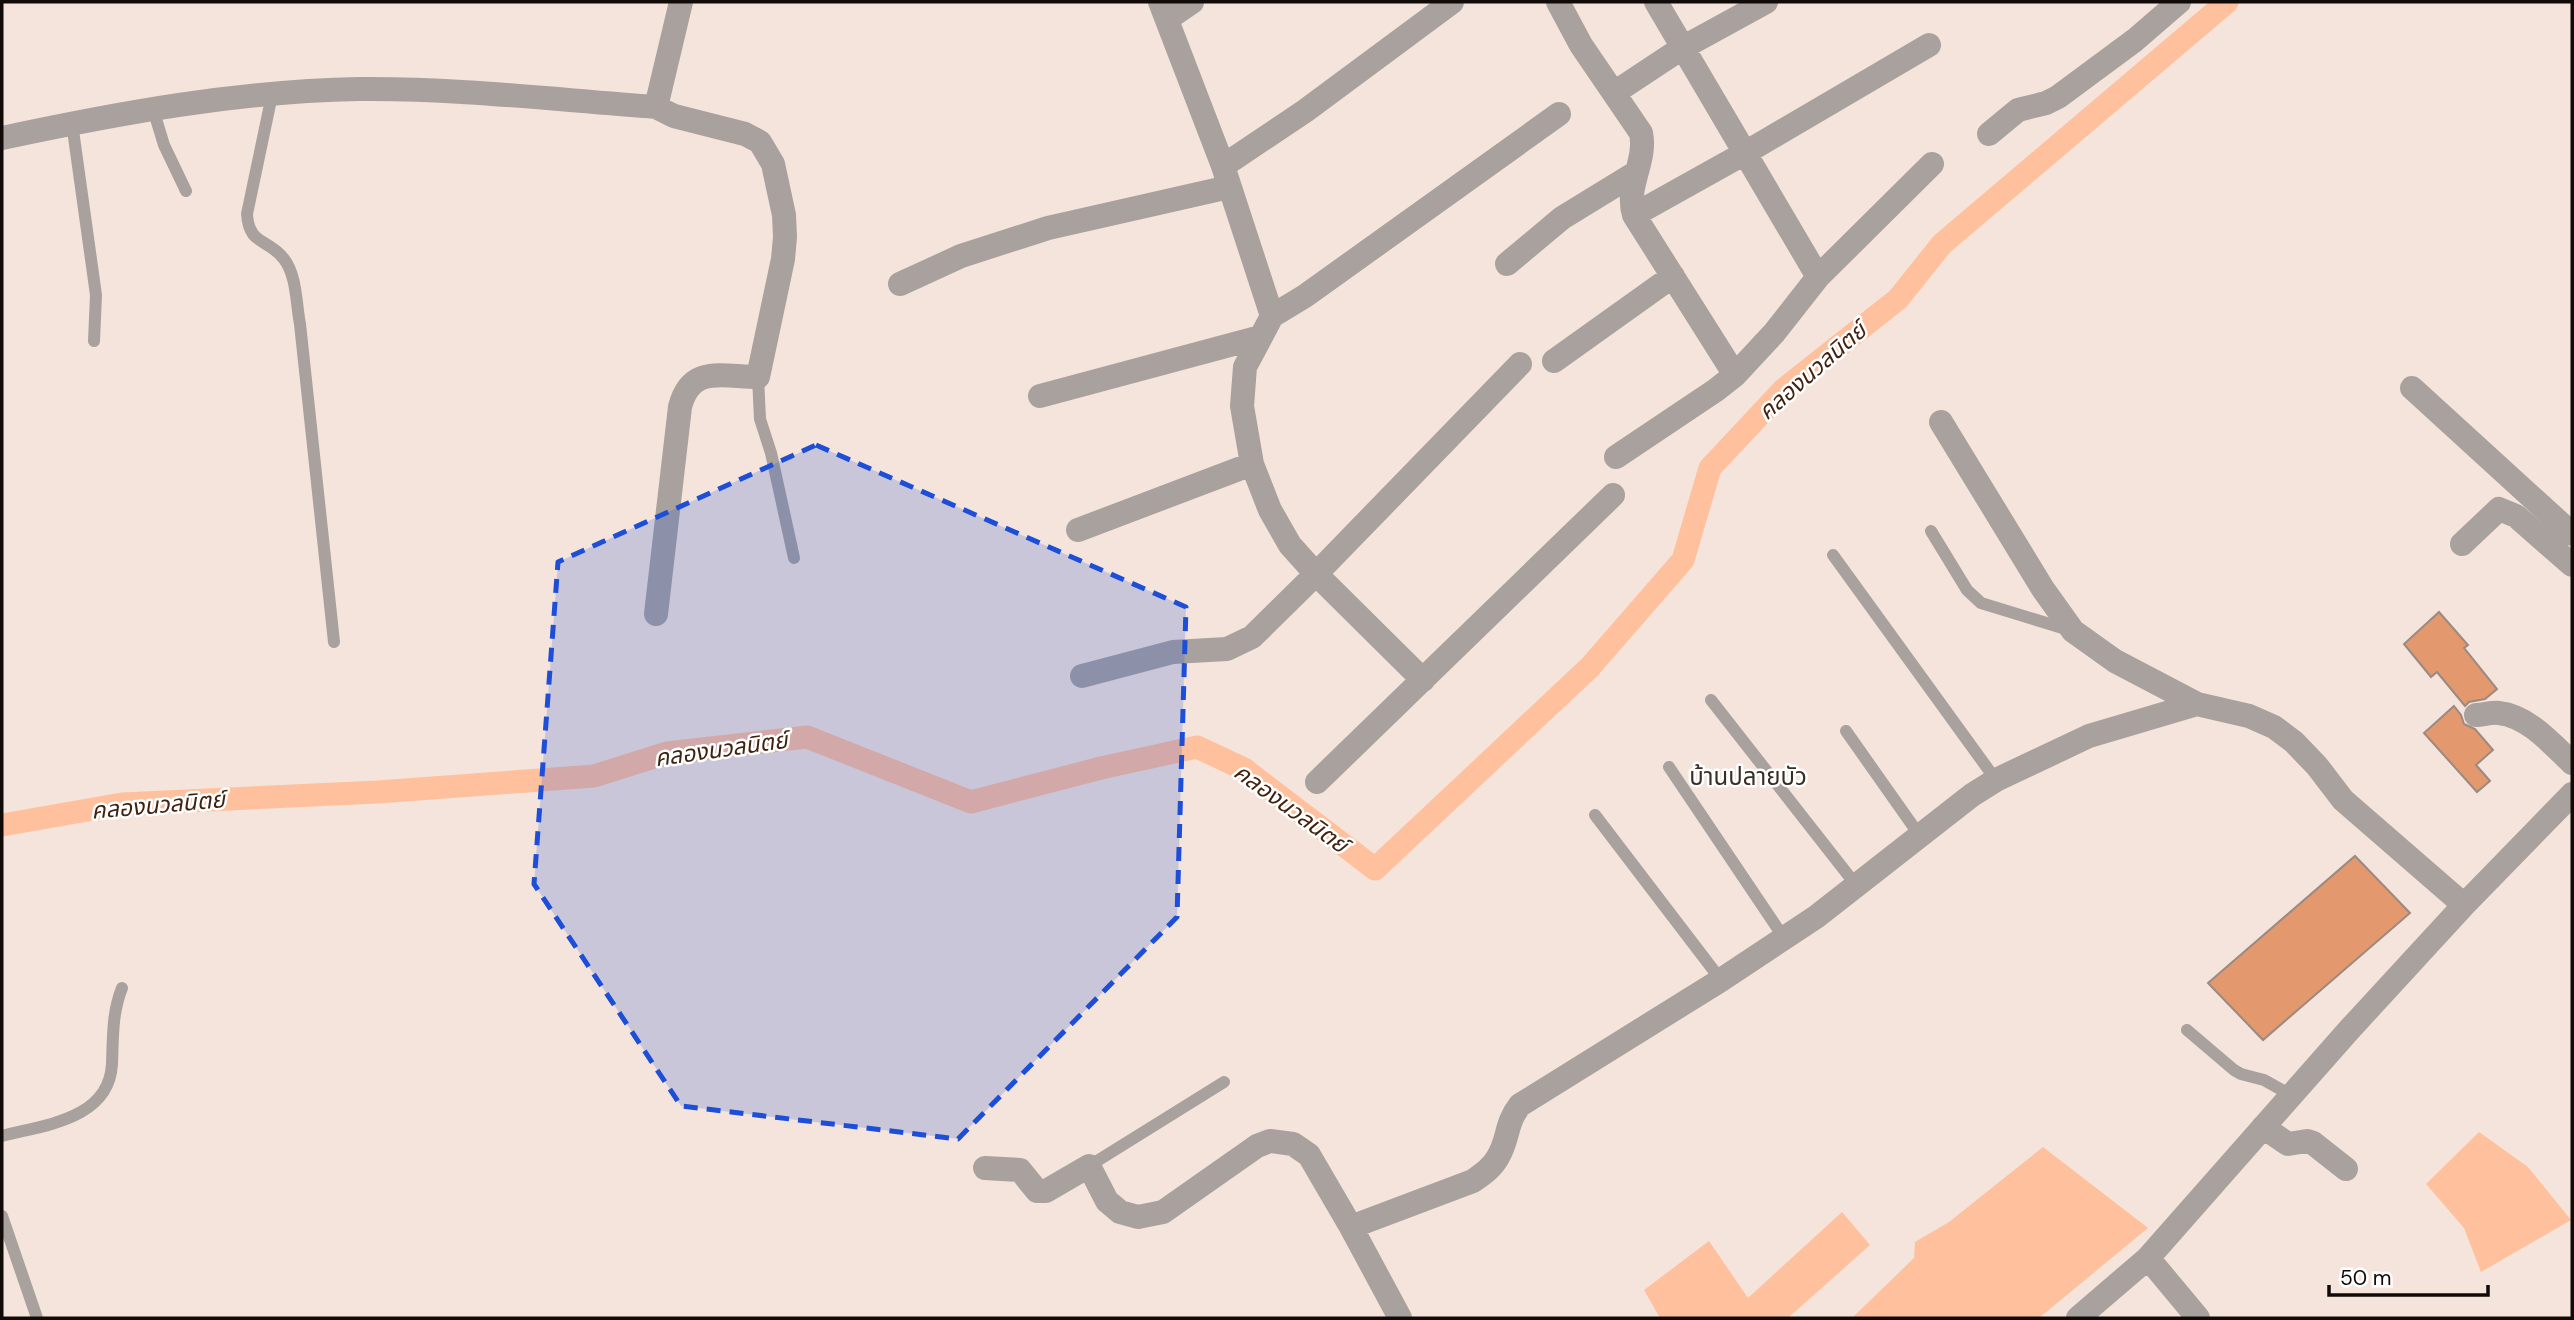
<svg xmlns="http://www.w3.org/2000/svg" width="2574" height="1320" viewBox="0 0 2574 1320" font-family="'DM Sans','Noto Sans Thai',sans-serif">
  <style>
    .water { fill: #ffc09d }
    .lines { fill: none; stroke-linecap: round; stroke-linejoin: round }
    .canal { stroke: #ffc09d; stroke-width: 23 }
    .building { fill: #e3986d; stroke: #9a8a82; stroke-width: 2 }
    .service { stroke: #a8a19d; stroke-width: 12 }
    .minor { stroke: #a8a19d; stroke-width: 24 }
    .marked { fill: #1d4ed8; fill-opacity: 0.2; stroke: #1d4ed8; stroke-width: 5; stroke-dasharray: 14 9; stroke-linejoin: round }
    .labels { text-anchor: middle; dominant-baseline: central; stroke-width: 5; stroke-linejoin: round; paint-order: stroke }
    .water-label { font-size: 23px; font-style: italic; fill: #412210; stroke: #fff }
    .quarter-label { font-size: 24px; fill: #3a2d26; stroke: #fff }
  </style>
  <rect width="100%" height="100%" fill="#f5e4db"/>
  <path class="water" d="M2479 1132 2528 1167 2571 1220 2481 1272 2464 1228 2426 1184Z
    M2043 1147 2148 1228 2039 1318H1852L1914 1258 1915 1242 1949 1222Z
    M1842 1212 1870 1245 1788 1318H1660L1644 1290 1709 1241 1748 1298Z"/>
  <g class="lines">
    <path class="canal" d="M2 825 122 804 378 792 594 776 667 753 807 737 971 802 1101 768 1197 747 1244 769 1375 869 1590 667 1683 560 1710 468 1783 390 1898 299 1942 244 2227 2"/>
  </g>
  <path class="building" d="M2439 612 2468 645 2464 648 2497 689 2485 699 2469 702 2465 706 2437 672 2431 677 2404 644Z
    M2454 706 2461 715 2464 724 2475 729 2493 750 2476 765 2490 781 2477 792 2424 733Z
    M2355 856 2410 913 2263 1040 2208 983Z"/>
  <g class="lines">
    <path class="service" d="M272 95 247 214C249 246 268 238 284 259 297 276 296 304 300 324L334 642
      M153 109 164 145 186 191
      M72 123 96 295 94 341
      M758 377 760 419 771 453 794 558
      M1931 531 1967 590 1981 603 2069 630
      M1833 555 1996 780
      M1711 700 1856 885
      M1846 731 1920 836
      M1669 767 1784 938
      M1595 815 1721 980
      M2187 1030 2234 1070 2241 1074 2264 1080 2291 1095
      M2 1136C43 1125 109 1120 112 1064 113 1038 112 1013 122 988
      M1089 1166 1224 1082
      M2 1216 37 1318"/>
    <path class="minor" d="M1160 2 1223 166 1272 316 1245 367 1242 406 1252 464 1270 510 1290 545 1316 574 1423 680
      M1558 2 1581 45 1641 133C1647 162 1625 186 1634 215L1735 375
      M1656 2 1818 277
      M1167 19 1192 2
      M1614 93 1682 48 1766 2
      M656 107 674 116 745 134 760 142 773 164 784 215 785 237 783 259 758 377C723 377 691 364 680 407L656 614
      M1989 134 2018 110 2046 103 2058 97 2135 40 2179 2
      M2 138C119 113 239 91 359 89 458 88 557 100 656 107L681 2
      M1223 166 1305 111 1452 2
      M1634 215 1745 153 1929 45
      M1507 264 1562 218 1637 172
      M900 284 961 256 1048 228 1229 187
      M1272 316 1305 296 1559 114
      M1554 361 1673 276
      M2412 388 2572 534
      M1040 396 1260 337
      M1941 422 2043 589 2073 631 2115 661 2197 704
      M1616 457 1716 390 1735 375 1774 333 1818 277 1932 164
      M1078 530 1252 464
      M2462 544 2499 509 2516 516 2572 565
      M1082 676 1173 652 1227 649 1252 637 1316 574 1520 364
      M2476 715C2483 715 2492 712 2499 713 2528 716 2552 744 2572 763
      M1317 782 1613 495
      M2263 1127 2288 1144 2307 1141 2313 1143 2346 1169
      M985 1168 1020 1170 1037 1191H1046L1089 1166 1107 1201 1120 1212 1138 1217 1163 1212 1257 1146 1270 1141 1293 1144 1309 1155 1351 1227 1400 1318
      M1351 1227 1473 1181C1483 1174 1492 1168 1498 1157 1509 1139 1505 1124 1520 1105L1721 980 1816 917 1972 795 1996 780 2089 736 2197 704 2249 716 2274 727 2294 742 2317 766 2343 800 2464 905
      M2148 1258 2198 1318
      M2078 1318 2148 1258 2349 1030 2464 905 2572 794"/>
  </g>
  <path class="marked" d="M816 445 1186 607 1177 917 958 1139 681 1106 534 884 558 562Z"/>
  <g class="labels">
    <g class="water-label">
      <text transform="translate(1812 371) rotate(-41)">คลองนวลนิตย์</text>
      <text transform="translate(721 749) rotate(-8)">คลองนวลนิตย์</text>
      <text transform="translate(158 805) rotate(-5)">คลองนวลนิตย์</text>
      <text transform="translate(1291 808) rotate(36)">คลองนวลนิตย์</text>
    </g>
    <g class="quarter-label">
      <text x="1748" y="776">บ้านปลายบัว</text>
    </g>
  </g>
  <rect width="2574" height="1320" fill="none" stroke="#100b08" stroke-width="7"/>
  <path d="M2329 1285v10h159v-10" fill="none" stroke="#100b08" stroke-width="3.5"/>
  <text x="2340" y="1285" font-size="21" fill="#100b08" stroke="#ffffff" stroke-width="5" paint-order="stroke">50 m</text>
</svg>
